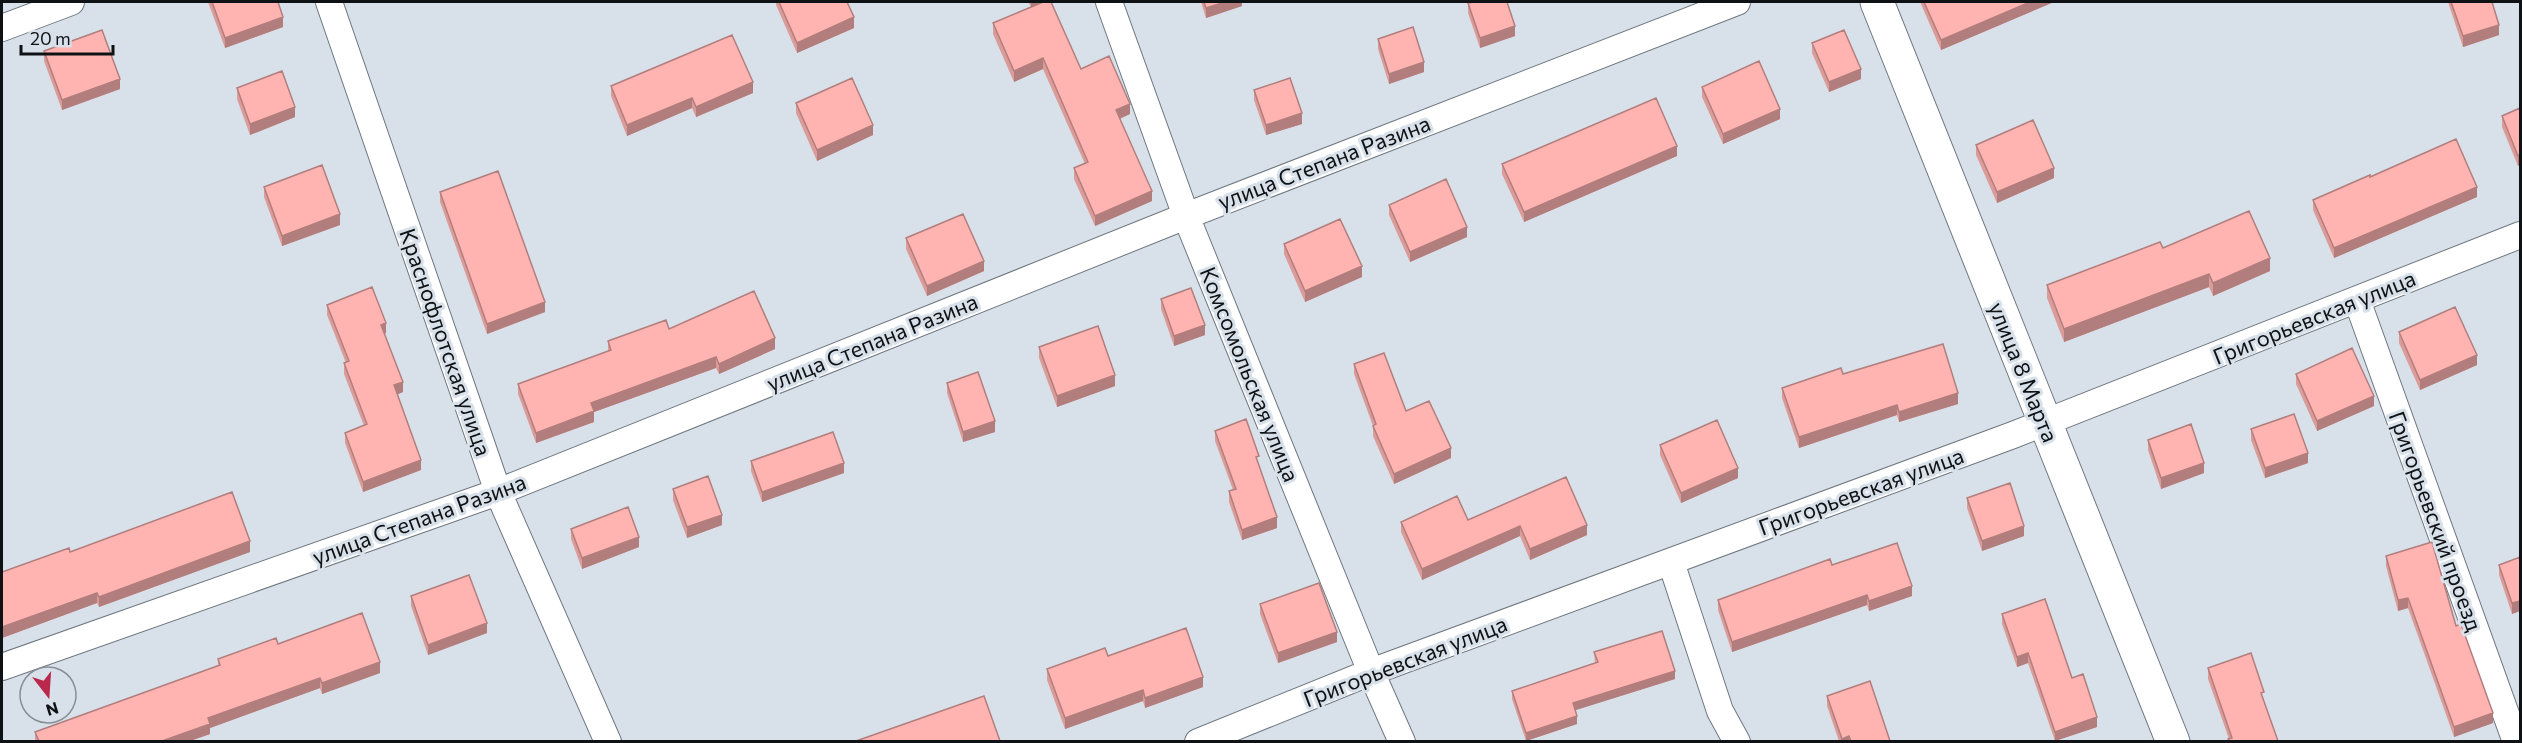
<svg xmlns="http://www.w3.org/2000/svg" width="2522" height="743" viewBox="0 0 2522 743" font-family="Commissioner,sans-serif">
  <style>
    .lines { fill: none; stroke-linecap: round; stroke-linejoin: round }
    .minor-casing { stroke: #6f777f; stroke-width: 28 }
    .secondary-casing { stroke: #6f777f; stroke-width: 35 }
    .minor { stroke: #fff; stroke-width: 26 }
    .secondary { stroke: #fff; stroke-width: 33 }
    .wall { fill: #db9b99 }
    .shaded-wall { fill: #b27e7d }
    .building { fill: #ffb4b2; stroke: #b27e7d; stroke-width: 1.5 }
    .labels { text-anchor: middle; dominant-baseline: central; stroke-width: 6; stroke-linejoin: round; paint-order: stroke }
    .street-label { font-size: 22px; fill: #0f1215; stroke: #d8e1ea }
  </style>
  <rect width="100%" height="100%" fill="#d8e1ea"/>
  <g class="lines">
    <g class="minor-casing">
      <path id="minor" d="M329 2 498 492 608 742
        M1109 2 1186 216 1371 672 1402 742
        M2 28 71 2
        M2357 300 2516 742
        M1671 562 1720 711 1737 742
        M2 667 498 492 1186 216 1737 2
        M1198 742 1371 672 2013 435 2520 235"/>
    </g>
    <g class="secondary-casing">
      <path id="secondary" d="M1877 2 2173 742"/>
    </g>
    <use href="#minor" class="minor"/>
    <use href="#secondary" class="secondary"/>
  </g>
  <path class="wall" d="M208 2H278L283 27 225 48Z
    M776 2H847L854 28 797 53 776 5Z
    M1028 2H1051L1081 69 1130 114 1120 119 1152 201 1095 226 1074 179V168L1085 164 1043 69 1014 82 993 34V23L1031 7Z
    M1201 2H1242V6L1206 18Z
    M1920 2H2054L1941 50Z
    M2448 2H2492L2499 35 2463 47Z
    M1468 3 1515 36 1480 48 1468 13Z
    M1378 39 1424 72 1389 84 1378 49Z
    M1812 43 1861 79 1829 92 1812 53Z
    M44 51 120 89 62 110 44 61Z
    M611 86 753 93 696 117 692 108 627 136 611 96Z
    M1702 87 1780 119 1723 144 1702 97Z
    M237 88 295 117 250 135 237 99Z
    M1254 90 1302 124 1266 135 1254 100Z
    M796 103 873 135 817 161 796 113Z
    M2520 108 2518 166 2502 127V116Z
    M1976 145 2054 178 1997 203 1976 155Z
    M1677 156 1524 222 1502 174V164Z
    M2370 177 2477 197 2334 258 2313 210V200Z
    M264 187 340 225 282 246 264 197Z
    M440 192 545 312 487 334 440 202Z
    M1389 205 1467 237 1410 262 1389 215Z
    M906 238 984 271 927 296 906 249Z
    M1284 244 1362 277 1305 302 1284 254Z
    M2270 271 2213 296 2209 287 2064 342 2047 298V285Z
    M1161 299 1205 335 1174 346 1161 309Z
    M327 305 386 333 385 334 403 392 397 394 421 470 363 492 345 443V433L364 426 344 374V363H346L327 315Z
    M669 329 775 349 719 374 716 368 594 412V422L536 443 518 394V384L608 351V341Z
    M2399 332 2477 365 2420 390 2399 343Z
    M1039 347 1115 386 1057 407 1039 358Z
    M1354 364 1406 411 1451 458 1394 484 1373 436V426L1354 374Z
    M2296 374 2374 406 2317 431 2296 384Z
    M947 383 995 432 963 442 947 393Z
    M1782 388 1958 404 1899 422 1897 415 1799 448 1782 398Z
    M2251 429 2308 463 2265 478 2251 440Z
    M1215 431 1259 466 1277 528 1242 540 1229 502V491L1233 490 1215 441Z
    M2148 440 2204 473 2161 489 2148 450Z
    M1660 445 1738 478 1681 503 1660 455Z
    M751 461 844 473 762 502 751 471Z
    M673 489 722 525 687 538 673 500Z
    M1967 498 2024 536 1982 551 1967 508Z
    M1468 520 1587 535 1530 560 1520 536 1422 580 1401 532V522Z
    M571 529 639 547 582 569 571 539Z
    M70 552H250L99 607 97 603 2 638V572Z
    M2386 556 2456 626 2493 723 2454 737 2408 608 2398 611 2386 566Z
    M2520 557V611L2512 614 2499 575V565Z
    M1832 565 1912 596 1869 611 1867 605 1732 652 1718 610V600Z
    M411 596 487 633 428 655 411 606Z
    M1260 604 1337 642 1278 663 1260 614Z
    M2002 614 2072 678 2097 727 2055 741 2028 663 2017 667 2002 624Z
    M278 644 380 673 322 694 320 688 210 728V734L190 741H35V732L218 666V659Z
    M1594 652 1675 679 1575 710 1577 724 1526 741 1512 699V691L1595 663Z
    M1108 656 1203 687 1145 708 1143 701 1065 729 1047 680V669Z
    M2208 668 2264 702 2278 741H2228L2229 739 2208 679Z
    M1827 696 1890 741H1839L1827 706Z"/>
  <path class="shaded-wall" d="M1031 2H1047L1031 9Z
    M1225 2H1242V6L1206 18V8Z
    M2030 2H2054L1941 50V40Z
    M283 17V27L225 48V38Z
    M854 17V28L797 53V43Z
    M2499 25V35L2463 47V36Z
    M1515 26V36L1480 48V38Z
    M1043 58V69L1014 82V71Z
    M1424 62V72L1389 84V74Z
    M1861 69V79L1829 92V82Z
    M120 79V89L62 110V100Z
    M753 82V93L696 117V107Z
    M692 98V108L627 136V125Z
    M1130 104V114L1116 120V110Z
    M295 107V117L250 135V124Z
    M1780 109V119L1723 144V134Z
    M1302 113V124L1266 135V125Z
    M873 125V135L817 161V150Z
    M1677 146V156L1524 222V212Z
    M2520 154V165L2518 166V156Z
    M2054 168V178L1997 203V192Z
    M2477 187V197L2334 258V248Z
    M1152 191V201L1095 226V216Z
    M340 214V225L282 246V236Z
    M1467 227V237L1410 262V252Z
    M2270 258V271L2213 296V283Z
    M984 261V271L927 296V286Z
    M1362 266V277L1305 302V291Z
    M2209 274V287L2064 342V329Z
    M545 302V312L487 334V324Z
    M386 323V333L381 335V325Z
    M1205 325V335L1174 346V336Z
    M775 338V349L719 374V364Z
    M2477 355V365L2420 390V380Z
    M716 357V368L594 412V422L536 443V433L591 403Z
    M1115 375V386L1057 407V396Z
    M403 382V392L394 396V385Z
    M1958 393V404L1899 422V412Z
    M2374 396V406L2317 431V421Z
    M1897 405V415L1799 448V437Z
    M995 421V432L963 442V432Z
    M1451 448V458L1394 484V474Z
    M2308 453V463L2265 478V468Z
    M421 460V470L363 492V482Z
    M844 463V473L762 502V492Z
    M2204 463V473L2161 489V478Z
    M1738 468V478L1681 503V493Z
    M722 515V525L687 538V527Z
    M1277 517V528L1242 540V530Z
    M1587 525V535L1530 560V549Z
    M1520 526V536L1422 580V569Z
    M2024 526V536L1982 551V541Z
    M639 537V547L582 569V558Z
    M250 541V552L99 607V597Z
    M1912 586V596L1869 611V601Z
    M97 593V603L2 638V627Z
    M1867 595V605L1732 652V642Z
    M2408 598V608L2398 611V600Z
    M2520 601V611L2512 614V603Z
    M487 623V633L428 655V645Z
    M1337 632V642L1278 663V653Z
    M2028 653V663L2017 667V657Z
    M380 662V673L322 694V683Z
    M1675 671V679L1573 711V703Z
    M1203 677V687L1145 708V698Z
    M320 678V688L210 728V734L190 741H162L208 718Z
    M1143 690V701L1065 729V718Z
    M2493 713V723L2454 737V727Z
    M1577 716V724L1526 741V733Z
    M2097 717V727L2055 741V732Z
    M1849 736V741H1842V739Z"/>
  <path class="building" d="M212 2H278L283 17 225 38Z
    M779 2H847L854 17 797 43Z
    M1043 2H1051L1081 69 1109 56 1130 104 1116 110 1152 191 1095 216 1074 168 1088 162 1043 58 1014 71 993 23Z
    M1204 2H1225L1206 8Z
    M1473 2H1507L1515 26 1480 38 1468 3Z
    M1924 2H2030L1941 40Z
    M2451 2H2492L2499 25 2463 36Z
    M1413 27 1424 62 1389 74 1378 39Z
    M102 30 120 79 62 100 44 51Z
    M1844 30 1861 69 1829 82 1812 43Z
    M732 35 753 82 696 107 692 98 627 125 611 86Z
    M1759 61 1780 109 1723 134 1702 87Z
    M282 71 295 107 250 124 237 88Z
    M852 78 873 125 817 150 796 103Z
    M1290 78 1302 113 1266 125 1254 90Z
    M1656 98 1677 146 1524 212 1502 164Z
    M2520 108V154L2518 156 2502 116Z
    M2033 120 2054 168 1997 192 1976 145Z
    M2456 139 2477 187 2334 248 2313 200 2370 175V177Z
    M322 165 340 214 282 236 264 187Z
    M498 171 545 302 487 324 440 192Z
    M1446 179 1467 227 1410 252 1389 205Z
    M2249 211 2270 258 2213 283 2209 274 2064 329 2047 285 2160 242 2163 248Z
    M963 214 984 261 927 286 906 238Z
    M1340 219 1362 266 1305 291 1284 244Z
    M372 287 386 323 381 325 403 382 394 385 421 460 363 482 345 433 367 424 344 363 349 361 327 305Z
    M1191 288 1205 325 1174 336 1161 299Z
    M754 291 775 338 719 364 716 357 591 403 594 411 536 433 518 384 611 350 608 341 666 320 669 329Z
    M2455 307 2477 355 2420 380 2399 332Z
    M1098 326 1115 375 1057 396 1039 347Z
    M1943 344 1958 393 1899 412 1897 405 1799 437 1782 388 1841 368 1843 374Z
    M2352 348 2374 396 2317 421 2296 374Z
    M1384 353 1406 411 1429 401 1451 448 1394 474 1373 426 1376 424 1354 364Z
    M978 372 995 421 963 432 947 383Z
    M2294 414 2308 453 2265 468 2251 429Z
    M1246 419 1259 456 1256 457 1277 517 1242 530 1229 491 1236 489 1215 431Z
    M1717 420 1738 468 1681 493 1660 445Z
    M2191 424 2204 463 2161 478 2148 440Z
    M833 432 844 463 762 492 751 461Z
    M708 476 722 515 687 527 673 489Z
    M1566 477 1587 525 1530 549 1520 526 1422 569 1401 522 1457 496 1468 520Z
    M2010 483 2024 526 1982 541 1967 498Z
    M232 492 250 541 99 597 97 593 2 627V572L69 548 70 552Z
    M628 507 639 537 582 558 571 529Z
    M2432 542 2456 626 2461 624 2493 713 2454 727 2408 598 2398 600 2386 556Z
    M1897 543 1912 586 1869 601 1867 595 1732 642 1718 600 1830 559 1832 565Z
    M2520 557V601L2512 603 2499 565Z
    M469 575 487 623 428 645 411 596Z
    M1319 583 1337 632 1278 653 1260 604Z
    M2045 599 2072 678 2083 674 2097 717 2055 732 2028 653 2017 657 2002 614Z
    M362 613 380 662 322 683 320 678 208 718 210 724 162 741H39L35 732 220 665 218 659 276 638 278 644Z
    M1186 628 1203 677 1145 698 1143 690 1065 718 1047 669 1105 648 1108 656Z
    M1662 631 1675 671 1573 703 1577 716 1526 733 1512 691 1598 662 1594 652Z
    M2251 653 2264 692 2261 693 2278 741H2229L2228 739 2232 738 2208 668Z
    M1870 681 1890 741H1851L1849 736 1842 739 1827 696Z
    M984 696 1000 741H856Z"/>
  <g class="labels">
    <g class="street-label">
      <text transform="translate(1324 162) rotate(-21)">улица Степана Разина</text>
      <text transform="translate(2314 317) rotate(-22)">Григорьевская улица</text>
      <text transform="translate(446 342) rotate(71)">Краснофлотская улица</text>
      <text transform="translate(872 342) rotate(-22)">улица Степана Разина</text>
      <text transform="translate(2024 372) rotate(68)">улица 8 Марта</text>
      <text transform="translate(1250 374) rotate(68)">Комсомольская улица</text>
      <text transform="translate(1861 491) rotate(-20)">Григорьевская улица</text>
      <text transform="translate(419 519) rotate(-20)">улица Степана Разина</text>
      <text transform="translate(2436 521) rotate(70)">Григорьевский проезд</text>
      <text transform="translate(1405 661) rotate(-21)">Григорьевская улица</text>
    </g>
  </g>
  <rect width="2522" height="743" fill="none" stroke="#0f1215" stroke-width="6"/>
  <g transform="translate(48 695) rotate(163)"><circle r="28" fill="#d8e1ea" stroke="#888e95" stroke-width="1.5"/>
  <path d="M0-4.5L10 22L0 15L-10 22Z" fill="#ba294b"/>
  <text y="-9" font-size="16" font-weight="bold" text-anchor="middle" fill="#0f1215">N</text>
  </g>
  <path d="M21 45v9h92v-9" fill="none" stroke="#0f1215" stroke-width="3"/>
  <text x="30" y="45" font-size="18" fill="#0f1215" stroke="#d8e1ea" stroke-width="4.5" paint-order="stroke">20 m</text>
</svg>
